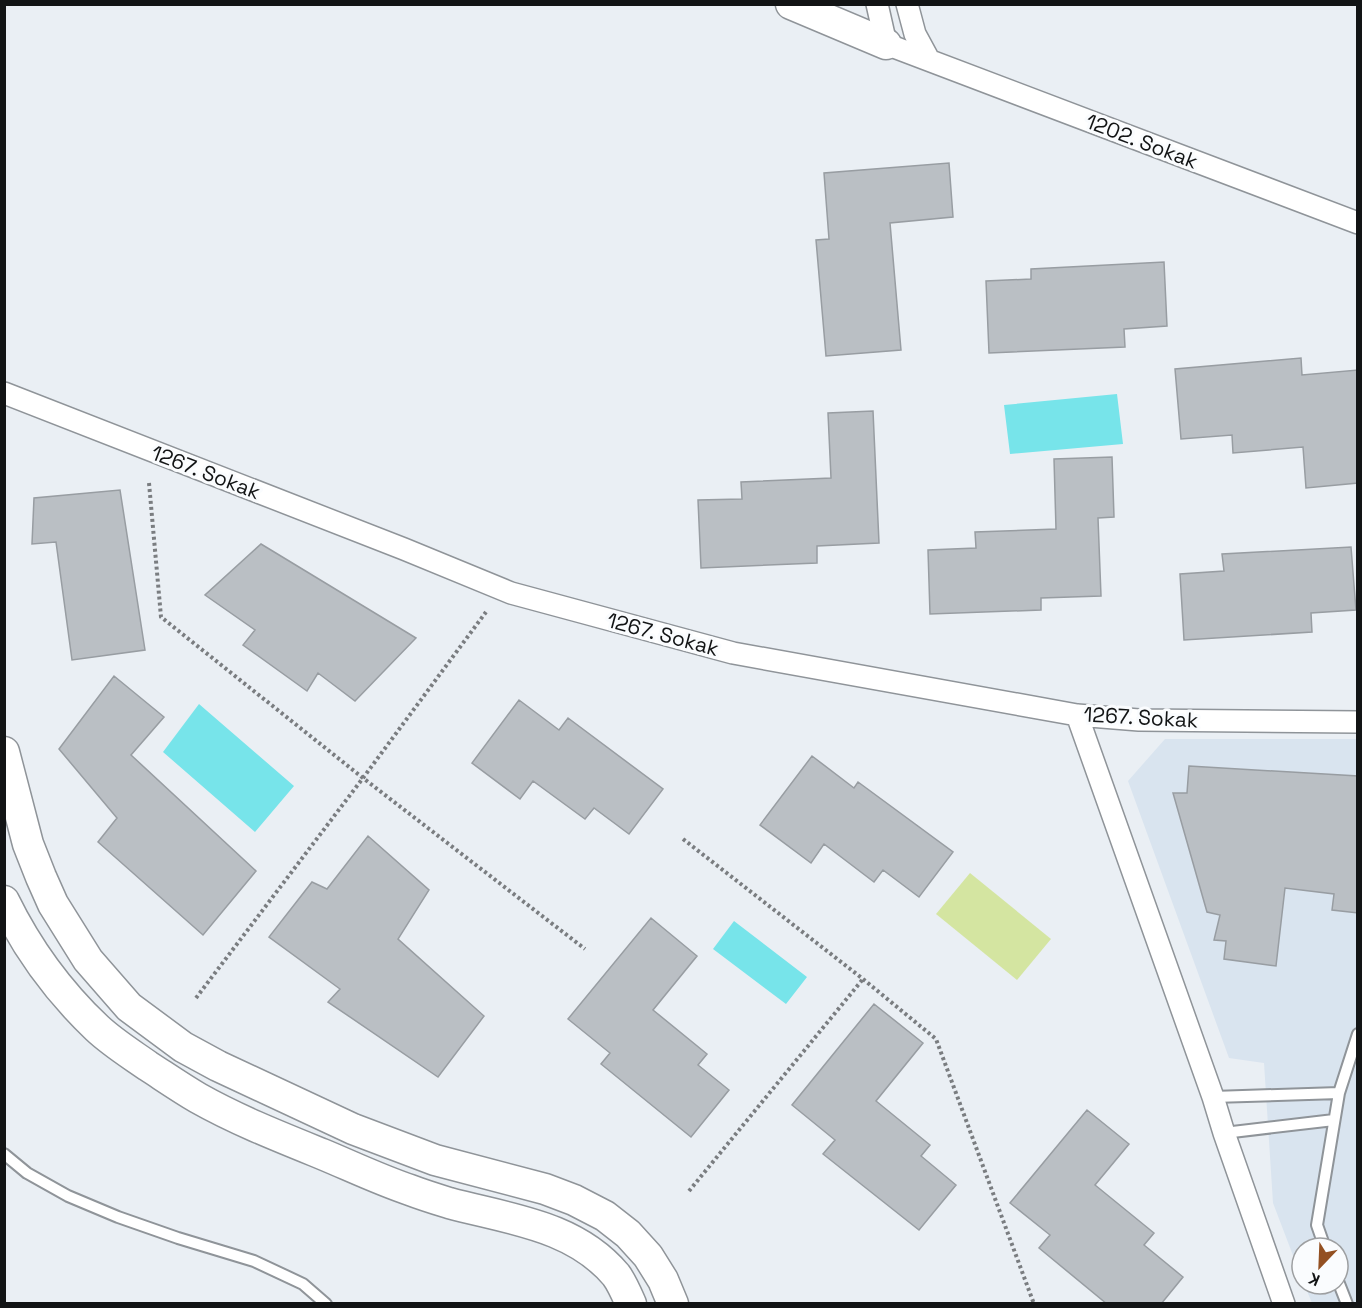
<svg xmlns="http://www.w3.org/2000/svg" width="1362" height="1308" viewBox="0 0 1362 1308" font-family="'Space Grotesk',sans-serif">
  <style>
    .built { fill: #d9e4ef }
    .green { fill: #d4e5a1 }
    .water { fill: #77e4ea }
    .building { fill: #babfc4; stroke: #989da2; stroke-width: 1.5 }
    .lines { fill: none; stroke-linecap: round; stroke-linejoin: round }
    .service-casing { stroke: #8f9499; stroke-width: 14 }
    .minor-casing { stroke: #8f9499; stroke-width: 24 }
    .secondary-casing { stroke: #8f9499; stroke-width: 33 }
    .path { stroke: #7a7d80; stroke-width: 4; stroke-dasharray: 3 3; stroke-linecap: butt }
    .service { stroke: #fff; stroke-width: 10 }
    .minor { stroke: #fff; stroke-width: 21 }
    .secondary { stroke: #fff; stroke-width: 30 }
    .labels { text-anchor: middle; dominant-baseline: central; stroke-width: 6; stroke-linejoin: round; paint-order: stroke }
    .street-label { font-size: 21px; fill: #121415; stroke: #fafcfe }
  </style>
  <rect width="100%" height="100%" fill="#eaeff4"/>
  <path class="built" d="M1165 739H1357V1303H1312L1304 1284H1338V1248H1302V1279L1273 1203 1264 1063 1229 1058 1128 781Z"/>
  <path class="green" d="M970 873 1051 939 1017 980 936 914Z"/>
  <path class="water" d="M1117 394 1123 444 1010 454 1004 405Z
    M199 704 294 786 255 832 163 752Z
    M734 921 807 977 786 1004 713 949Z"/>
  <path class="building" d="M949 163 953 217 890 223 901 350 826 356 816 240 829 239 824 173Z
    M1164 262 1167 326 1124 329 1125 347 989 353 986 281 1031 279V269Z
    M1301 358 1302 375 1358 370V483L1306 488 1303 447 1233 453 1232 435 1181 439 1175 369Z
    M873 411 879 543 817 546V563L701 568 698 500 742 499 741 482 831 478 828 413Z
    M1112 457 1114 517 1098 518 1101 596 1041 598V610L930 614 928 550 976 548 975 532 1056 529 1054 459Z
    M120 490 145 650 72 660 56 542 32 544 34 498Z
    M261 544 416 638 355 701 318 673 307 691 243 645 255 630 205 595Z
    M1351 547 1356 610 1311 613 1312 632 1184 640 1180 574 1224 571 1222 554Z
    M114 676 164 717 131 755 256 871 203 935 98 842 117 818 59 749Z
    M519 700 559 730 568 718 663 789 629 834 594 808 585 819 533 781 520 799 472 763Z
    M812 756 854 788 858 782 953 852 919 897 883 870 874 882 824 844 811 863 760 825Z
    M1189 766 1358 776V913L1332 910 1334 894 1285 888 1276 966 1224 959 1226 941 1214 940 1220 915 1207 912 1173 793H1187Z
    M368 836 429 890 398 939 484 1016 438 1077 328 1002 340 989 269 937 312 882 327 889Z
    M651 918 697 956 653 1010 707 1054 698 1065 729 1090 691 1137 601 1064 610 1053 568 1019Z
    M874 1004 923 1043 876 1101 930 1145 921 1156 956 1185 919 1230 823 1154 835 1140 792 1105Z
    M1087 1110 1129 1144 1095 1185 1154 1233 1144 1245 1183 1277 1161 1304H1107L1039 1248 1050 1235 1010 1203Z"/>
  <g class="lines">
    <g class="service-casing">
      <path id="service" d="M1213 1097 1339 1093
        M1224 1133 1334 1120
        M4 1154 27 1173 68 1196 118 1217 178 1238 254 1261 303 1284 326 1304
        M1325 1248 1317 1225 1339 1093 1358 1034
        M1338 1281 1347 1304"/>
    </g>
    <g class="minor-casing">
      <path id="minor" d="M877 4 886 44 1358 223
        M907 4 915 34 928 58
        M4 393 404 549 511 593 733 653 1077 715 1139 720 1358 722
        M1077 715 1213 1097 1224 1133 1284 1304"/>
    </g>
    <g class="secondary-casing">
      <path id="secondary" d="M791 4 886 44
        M4 752 28 844 41 877 53 904 88 960 129 1007 183 1047 218 1066 353 1129 435 1160 545 1189 574 1200 605 1216 628 1234 648 1256 663 1280 673 1304
        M4 901C27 948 59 992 97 1028 113 1043 131 1054 148 1066 165 1077 181 1088 198 1098 237 1120 280 1137 322 1154 351 1166 380 1180 410 1190 423 1195 436 1199 449 1203 508 1219 574 1225 616 1275 622 1283 627 1295 631 1304"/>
    </g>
    <path class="path" d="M149 483 161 617 363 778 585 949
      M683 839 863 979 936 1039 1034 1304
      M196 998 363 778 486 612
      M689 1191 863 979"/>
    <use href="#service" class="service"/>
    <use href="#minor" class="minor"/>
    <use href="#secondary" class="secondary"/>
  </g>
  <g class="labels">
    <g class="street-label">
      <text transform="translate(1142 141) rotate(21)">1202. Sokak</text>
      <text transform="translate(206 472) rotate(21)">1267. Sokak</text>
      <text transform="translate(663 634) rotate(15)">1267. Sokak</text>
      <text transform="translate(1141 717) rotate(3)">1267. Sokak</text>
    </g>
  </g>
  <rect width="1362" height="1308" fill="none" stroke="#121415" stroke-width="12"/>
  <g transform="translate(1320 1266) rotate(203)"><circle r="28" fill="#fafcfe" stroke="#9d9fa1" stroke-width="1.5"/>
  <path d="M0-4.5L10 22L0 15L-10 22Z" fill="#935022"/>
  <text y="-9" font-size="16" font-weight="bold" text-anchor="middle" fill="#121415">K</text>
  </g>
</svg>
